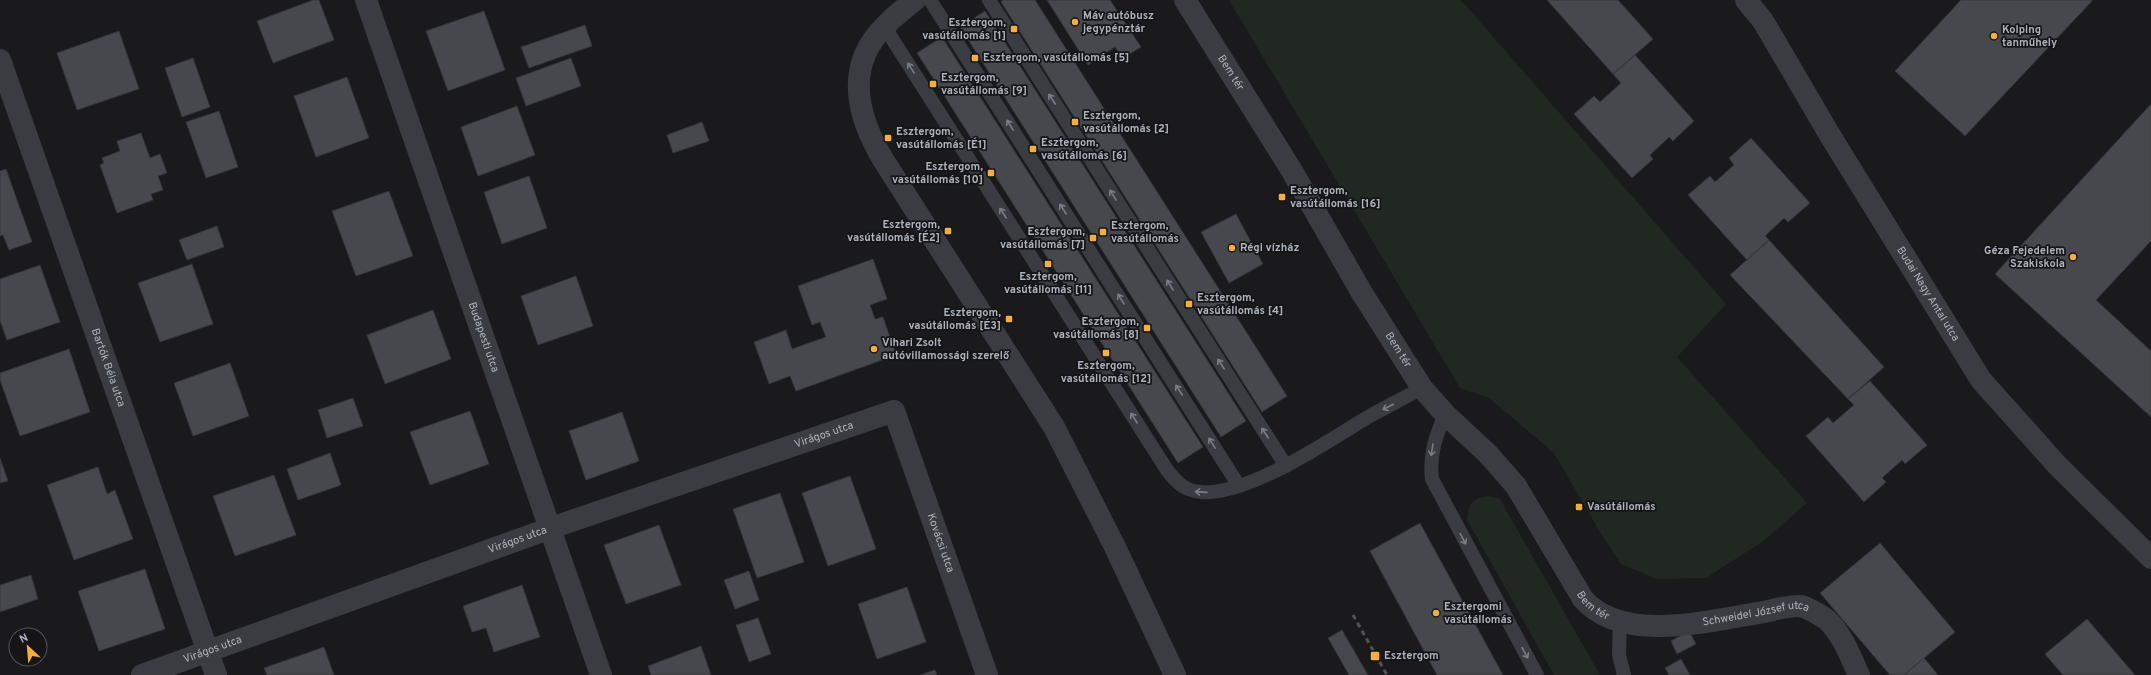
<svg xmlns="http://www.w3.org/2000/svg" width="2151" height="675" viewBox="0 0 2151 675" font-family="Overpass,sans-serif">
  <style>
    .green { fill: #202821 }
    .building { fill: #47484d; stroke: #343439 }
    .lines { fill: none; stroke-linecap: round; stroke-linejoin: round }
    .service { stroke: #3b3c42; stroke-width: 14 }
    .minor { stroke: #3b3c42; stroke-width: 22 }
    .rail { stroke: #4e5157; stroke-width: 3; stroke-dasharray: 5 4; stroke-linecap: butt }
    .oneway { stroke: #7a7d85 }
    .poi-dot { fill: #f4af3b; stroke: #151518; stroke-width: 1.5 }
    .labels { text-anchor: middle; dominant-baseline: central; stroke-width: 3.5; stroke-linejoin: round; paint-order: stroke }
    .poi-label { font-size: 11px; font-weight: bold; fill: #adb2bc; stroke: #151518; text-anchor: start }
    .street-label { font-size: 11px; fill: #adb2bc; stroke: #151518 }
  </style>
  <rect width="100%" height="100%" fill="#1a1a1d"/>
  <path class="green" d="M1229 0H1461L1726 304 1677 357 1807 503 1762 542 1706 578 1657 579 1621 564 1600 532 1554 453 1489 398 1460 388Z
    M1489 496 1500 499 1600 675H1554L1467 520C1469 503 1471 498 1489 496Z"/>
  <path class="building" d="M313 0H319L334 40 273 63 257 21Z
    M1003 0H1035L1287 396 1262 412 1001 2Z
    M1047 0H1110L1141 47 1123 58 1115 47 1088 65Z
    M1547 0H1618L1653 39 1613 74Z
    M1961 0H2093L1965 136 1895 71Z
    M484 11 505 70 448 91 426 31Z
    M985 11 1246 421 1221 437 960 27Z
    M585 25 592 46 529 68 521 47Z
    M119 31 139 89 77 110 57 53Z
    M942 37 1203 447 1178 463 917 53Z
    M1635 55 1694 121 1673 141 1669 137 1650 155 1653 159 1632 178 1574 114 1594 96 1600 102 1621 83 1613 74Z
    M193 58 210 107 182 117 165 68Z
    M571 58 581 86 526 106 516 78Z
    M347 77 369 138 316 157 294 96Z
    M2151 104V241L2096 300 2151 351V417L1995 274Z
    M517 106 535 155 478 176 461 127Z
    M219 111 238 167 206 178 186 122Z
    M702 122 709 141 673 153 667 135Z
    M141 133 150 158 160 154 167 173 158 176 163 190 151 194 153 200 117 213 100 165 104 163 102 158 120 151 117 141Z
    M1751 138 1810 203 1788 222 1784 218 1765 236 1769 240 1747 260 1688 195 1710 176 1715 182 1734 165 1729 158Z
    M6 169 32 242 9 250 3 235 0 236V171Z
    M529 176 547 228 502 244 484 192Z
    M389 191 413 256 356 276 332 211Z
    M1236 214 1263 264 1229 283 1201 232Z
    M217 226 224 247 187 260 179 240Z
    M1769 240 1884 367 1848 399 1730 275Z
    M873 259 887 299 870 305 875 319 883 317 896 355 796 391 790 376 769 384 754 342 786 330 792 349 826 337 820 322 812 325 798 286Z
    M192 264 213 324 160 342 138 283Z
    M40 265 60 322 7 340 0 321V279Z
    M576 276 593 326 538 345 521 296Z
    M433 310 451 359 385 384 367 335Z
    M69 349 90 412 20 436 0 380V373Z
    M230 363 249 416 193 436 174 383Z
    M1870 381 1927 445 1905 464 1902 460 1882 478 1886 482 1864 502 1806 436 1828 417 1833 423 1854 405 1848 399Z
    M353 398 363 426 327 438 318 410Z
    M470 411 489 464 430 485 410 432Z
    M622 412 639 461 586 480 569 431Z
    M330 453 341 485 298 500 287 469Z
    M0 458 8 481 0 483Z
    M98 467 107 494 115 490 133 539 74 560 47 485Z
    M274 475 296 535 235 556 213 496Z
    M850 476 876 549 828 566 802 493Z
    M780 493 804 562 757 578 733 509Z
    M1420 523 1503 675H1437L1370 551Z
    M659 525 681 585 626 604 604 545Z
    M1880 543 1955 632 1904 675H1890L1820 593Z
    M145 569 165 629 99 651 78 591Z
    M749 571 759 600 735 609 724 580Z
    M31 575 38 599 0 612V585Z
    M522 585 540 637 494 652 486 628 472 632 463 606Z
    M907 587 926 642 877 659 858 604Z
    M758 618 771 654 749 662 736 625Z
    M2087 619 2135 675H2063L2045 654Z
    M1342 630 1368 675H1349L1328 638Z
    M1689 631 1696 644 1677 654 1671 641Z
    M701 646 711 675H651L648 666Z
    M324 647 334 675H267L264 668Z
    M1924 658 1938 675H1904Z
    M1681 659 1690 675H1669L1665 668Z
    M935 670 937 675H920Z"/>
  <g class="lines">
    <path class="service" d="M930 0 1239 486
      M989 0 1286 466
      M884 26 1167 470C1176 482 1185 491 1201 492 1248 496 1328 441 1368 417 1386 407 1404 398 1422 388
      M1445 414C1436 436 1429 454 1432 479L1537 675
      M1620 620 1619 655 1624 675"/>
    <g class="minor">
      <path id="s1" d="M366 0 601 675"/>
      <path d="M915 0C905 8 894 16 885 26 844 66 857 117 884 161L1054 427 1115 547 1175 675"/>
      <path id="s2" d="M1185 0 1292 171 1362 293 1422 388 1445 414 1488 454 1516 486 1583 599C1624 645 1711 620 1764 612 1774 610 1789 605 1800 606 1807 607 1822 616 1827 620 1843 635 1850 656 1859 675"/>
      <path id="s3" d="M1746 0 1763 21 1831 137 1981 380 2057 465 2151 558"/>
      <path id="s4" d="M0 60 216 675"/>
      <path id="s5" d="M142 675 551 528 894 411 987 675"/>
    </g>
    <path class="rail" d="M1353 615 1387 675"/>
  </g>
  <defs><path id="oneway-shaft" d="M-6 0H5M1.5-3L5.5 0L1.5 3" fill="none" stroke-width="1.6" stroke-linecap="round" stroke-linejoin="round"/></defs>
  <g class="oneway">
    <use href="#oneway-shaft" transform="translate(911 68) rotate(-122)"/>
    <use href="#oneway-shaft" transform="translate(1052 99) rotate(-123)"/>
    <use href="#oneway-shaft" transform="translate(1010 125) rotate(-122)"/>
    <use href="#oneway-shaft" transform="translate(1113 195) rotate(-122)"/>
    <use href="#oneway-shaft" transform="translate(1063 209) rotate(-123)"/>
    <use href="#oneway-shaft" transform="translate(1003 213) rotate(-123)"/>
    <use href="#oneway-shaft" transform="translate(1170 285) rotate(-122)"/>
    <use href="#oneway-shaft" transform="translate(1121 299) rotate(-122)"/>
    <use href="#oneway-shaft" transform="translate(1221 364) rotate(-123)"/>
    <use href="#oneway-shaft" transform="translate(1179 390) rotate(-123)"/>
    <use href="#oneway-shaft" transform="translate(1388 407) rotate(153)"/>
    <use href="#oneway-shaft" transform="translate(1134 418) rotate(-123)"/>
    <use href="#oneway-shaft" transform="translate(1265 433) rotate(-123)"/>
    <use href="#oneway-shaft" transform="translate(1212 443) rotate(-122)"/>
    <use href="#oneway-shaft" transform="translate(1432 450) rotate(99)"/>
    <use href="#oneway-shaft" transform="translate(1201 492) rotate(-176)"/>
    <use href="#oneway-shaft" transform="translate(1463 539) rotate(62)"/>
    <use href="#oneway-shaft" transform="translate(1525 653) rotate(61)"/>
  </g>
  <g class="poi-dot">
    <circle cx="1075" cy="22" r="4"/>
    <rect x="1010" y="25" width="8" height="8" rx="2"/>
    <circle cx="1994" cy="36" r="4"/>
    <rect x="971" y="54" width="8" height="8" rx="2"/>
    <rect x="929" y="80" width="8" height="8" rx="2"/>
    <rect x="1071" y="118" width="8" height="8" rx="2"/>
    <rect x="884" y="134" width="8" height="8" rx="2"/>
    <rect x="1029" y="145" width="8" height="8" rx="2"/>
    <rect x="987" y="169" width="8" height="8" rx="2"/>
    <rect x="1278" y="193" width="8" height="8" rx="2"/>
    <rect x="944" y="227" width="8" height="8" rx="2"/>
    <rect x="1099" y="228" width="8" height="8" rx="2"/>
    <rect x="1089" y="234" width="8" height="8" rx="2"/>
    <circle cx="1232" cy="248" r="4"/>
    <circle cx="2073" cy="257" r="4"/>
    <rect x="1044" y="260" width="8" height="8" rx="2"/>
    <rect x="1185" y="300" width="8" height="8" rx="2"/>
    <rect x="1005" y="315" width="8" height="8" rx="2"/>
    <rect x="1143" y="324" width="8" height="8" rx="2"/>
    <circle cx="874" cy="349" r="4"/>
    <rect x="1102" y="349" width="8" height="8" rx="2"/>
    <rect x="1575" y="503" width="8" height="8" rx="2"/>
    <circle cx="1436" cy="613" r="4"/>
    <rect x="1370" y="651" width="10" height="10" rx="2"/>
  </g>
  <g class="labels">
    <g class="poi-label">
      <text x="1083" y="16">Máv autóbusz<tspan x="1083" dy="13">jegypénztár</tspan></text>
      <text x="1006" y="23" text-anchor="end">Esztergom,<tspan x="1006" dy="13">vasútállomás [1]</tspan></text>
      <text x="2002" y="30">Kolping<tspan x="2002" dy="13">tanműhely</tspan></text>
      <text x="983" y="58">Esztergom, vasútállomás [5]</text>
      <text x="941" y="78">Esztergom,<tspan x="941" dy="13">vasútállomás [9]</tspan></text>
      <text x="1083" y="116">Esztergom,<tspan x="1083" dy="13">vasútállomás [2]</tspan></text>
      <text x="896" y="132">Esztergom,<tspan x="896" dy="13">vasútállomás [É1]</tspan></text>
      <text x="1041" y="143">Esztergom,<tspan x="1041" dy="13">vasútállomás [6]</tspan></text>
      <text x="983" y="167" text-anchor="end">Esztergom,<tspan x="983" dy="13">vasútállomás [10]</tspan></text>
      <text x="1290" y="191">Esztergom,<tspan x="1290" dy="13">vasútállomás [16]</tspan></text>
      <text x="940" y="225" text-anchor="end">Esztergom,<tspan x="940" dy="13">vasútállomás [É2]</tspan></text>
      <text x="1111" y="226">Esztergom,<tspan x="1111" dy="13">vasútállomás</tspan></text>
      <text x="1085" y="232" text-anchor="end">Esztergom,<tspan x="1085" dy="13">vasútállomás [7]</tspan></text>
      <text x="1240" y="248">Régi vízház</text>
      <text x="2065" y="251" text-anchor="end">Géza Fejedelem<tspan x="2065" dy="13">Szakiskola</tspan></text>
      <text x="1048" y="277" text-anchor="middle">Esztergom,<tspan x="1048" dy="13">vasútállomás [11]</tspan></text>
      <text x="1197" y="298">Esztergom,<tspan x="1197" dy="13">vasútállomás [4]</tspan></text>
      <text x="1001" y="313" text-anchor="end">Esztergom,<tspan x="1001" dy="13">vasútállomás [É3]</tspan></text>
      <text x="1139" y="322" text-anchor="end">Esztergom,<tspan x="1139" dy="13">vasútállomás [8]</tspan></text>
      <text x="882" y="343">Vihari Zsolt<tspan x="882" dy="13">autóvillamossági szerelő</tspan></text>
      <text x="1106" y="366" text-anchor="middle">Esztergom,<tspan x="1106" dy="13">vasútállomás [12]</tspan></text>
      <text x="1587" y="507">Vasútállomás</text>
      <text x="1444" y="607">Esztergomi<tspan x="1444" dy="13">vasútállomás</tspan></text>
      <text x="1384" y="656">Esztergom</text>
    </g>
    <g class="street-label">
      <text stroke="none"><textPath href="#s2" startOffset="86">Bem tér</textPath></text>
      <text stroke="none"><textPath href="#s3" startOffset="346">Budai Nagy Antal utca</textPath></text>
      <text stroke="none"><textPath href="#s1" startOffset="357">Budapesti utca</textPath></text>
      <text stroke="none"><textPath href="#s2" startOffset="410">Bem tér</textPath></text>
      <text stroke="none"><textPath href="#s4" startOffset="326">Bartók Béla utca</textPath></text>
      <text stroke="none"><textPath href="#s5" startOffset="723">Virágos utca</textPath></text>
      <text stroke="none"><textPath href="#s5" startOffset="399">Virágos utca</textPath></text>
      <text stroke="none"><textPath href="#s5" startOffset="937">Kovácsi utca</textPath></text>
      <text stroke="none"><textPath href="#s2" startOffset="734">Bem tér</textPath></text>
      <text stroke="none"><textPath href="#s2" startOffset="903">Schweidel József utca</textPath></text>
      <text stroke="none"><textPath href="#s5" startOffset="75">Virágos utca</textPath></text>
    </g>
  </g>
  <g transform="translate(28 647) rotate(334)"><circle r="19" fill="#151518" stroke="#52545a"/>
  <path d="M0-3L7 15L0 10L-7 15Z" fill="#f4af3b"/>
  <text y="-6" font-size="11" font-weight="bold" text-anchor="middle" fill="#adb2bc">N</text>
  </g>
</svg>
